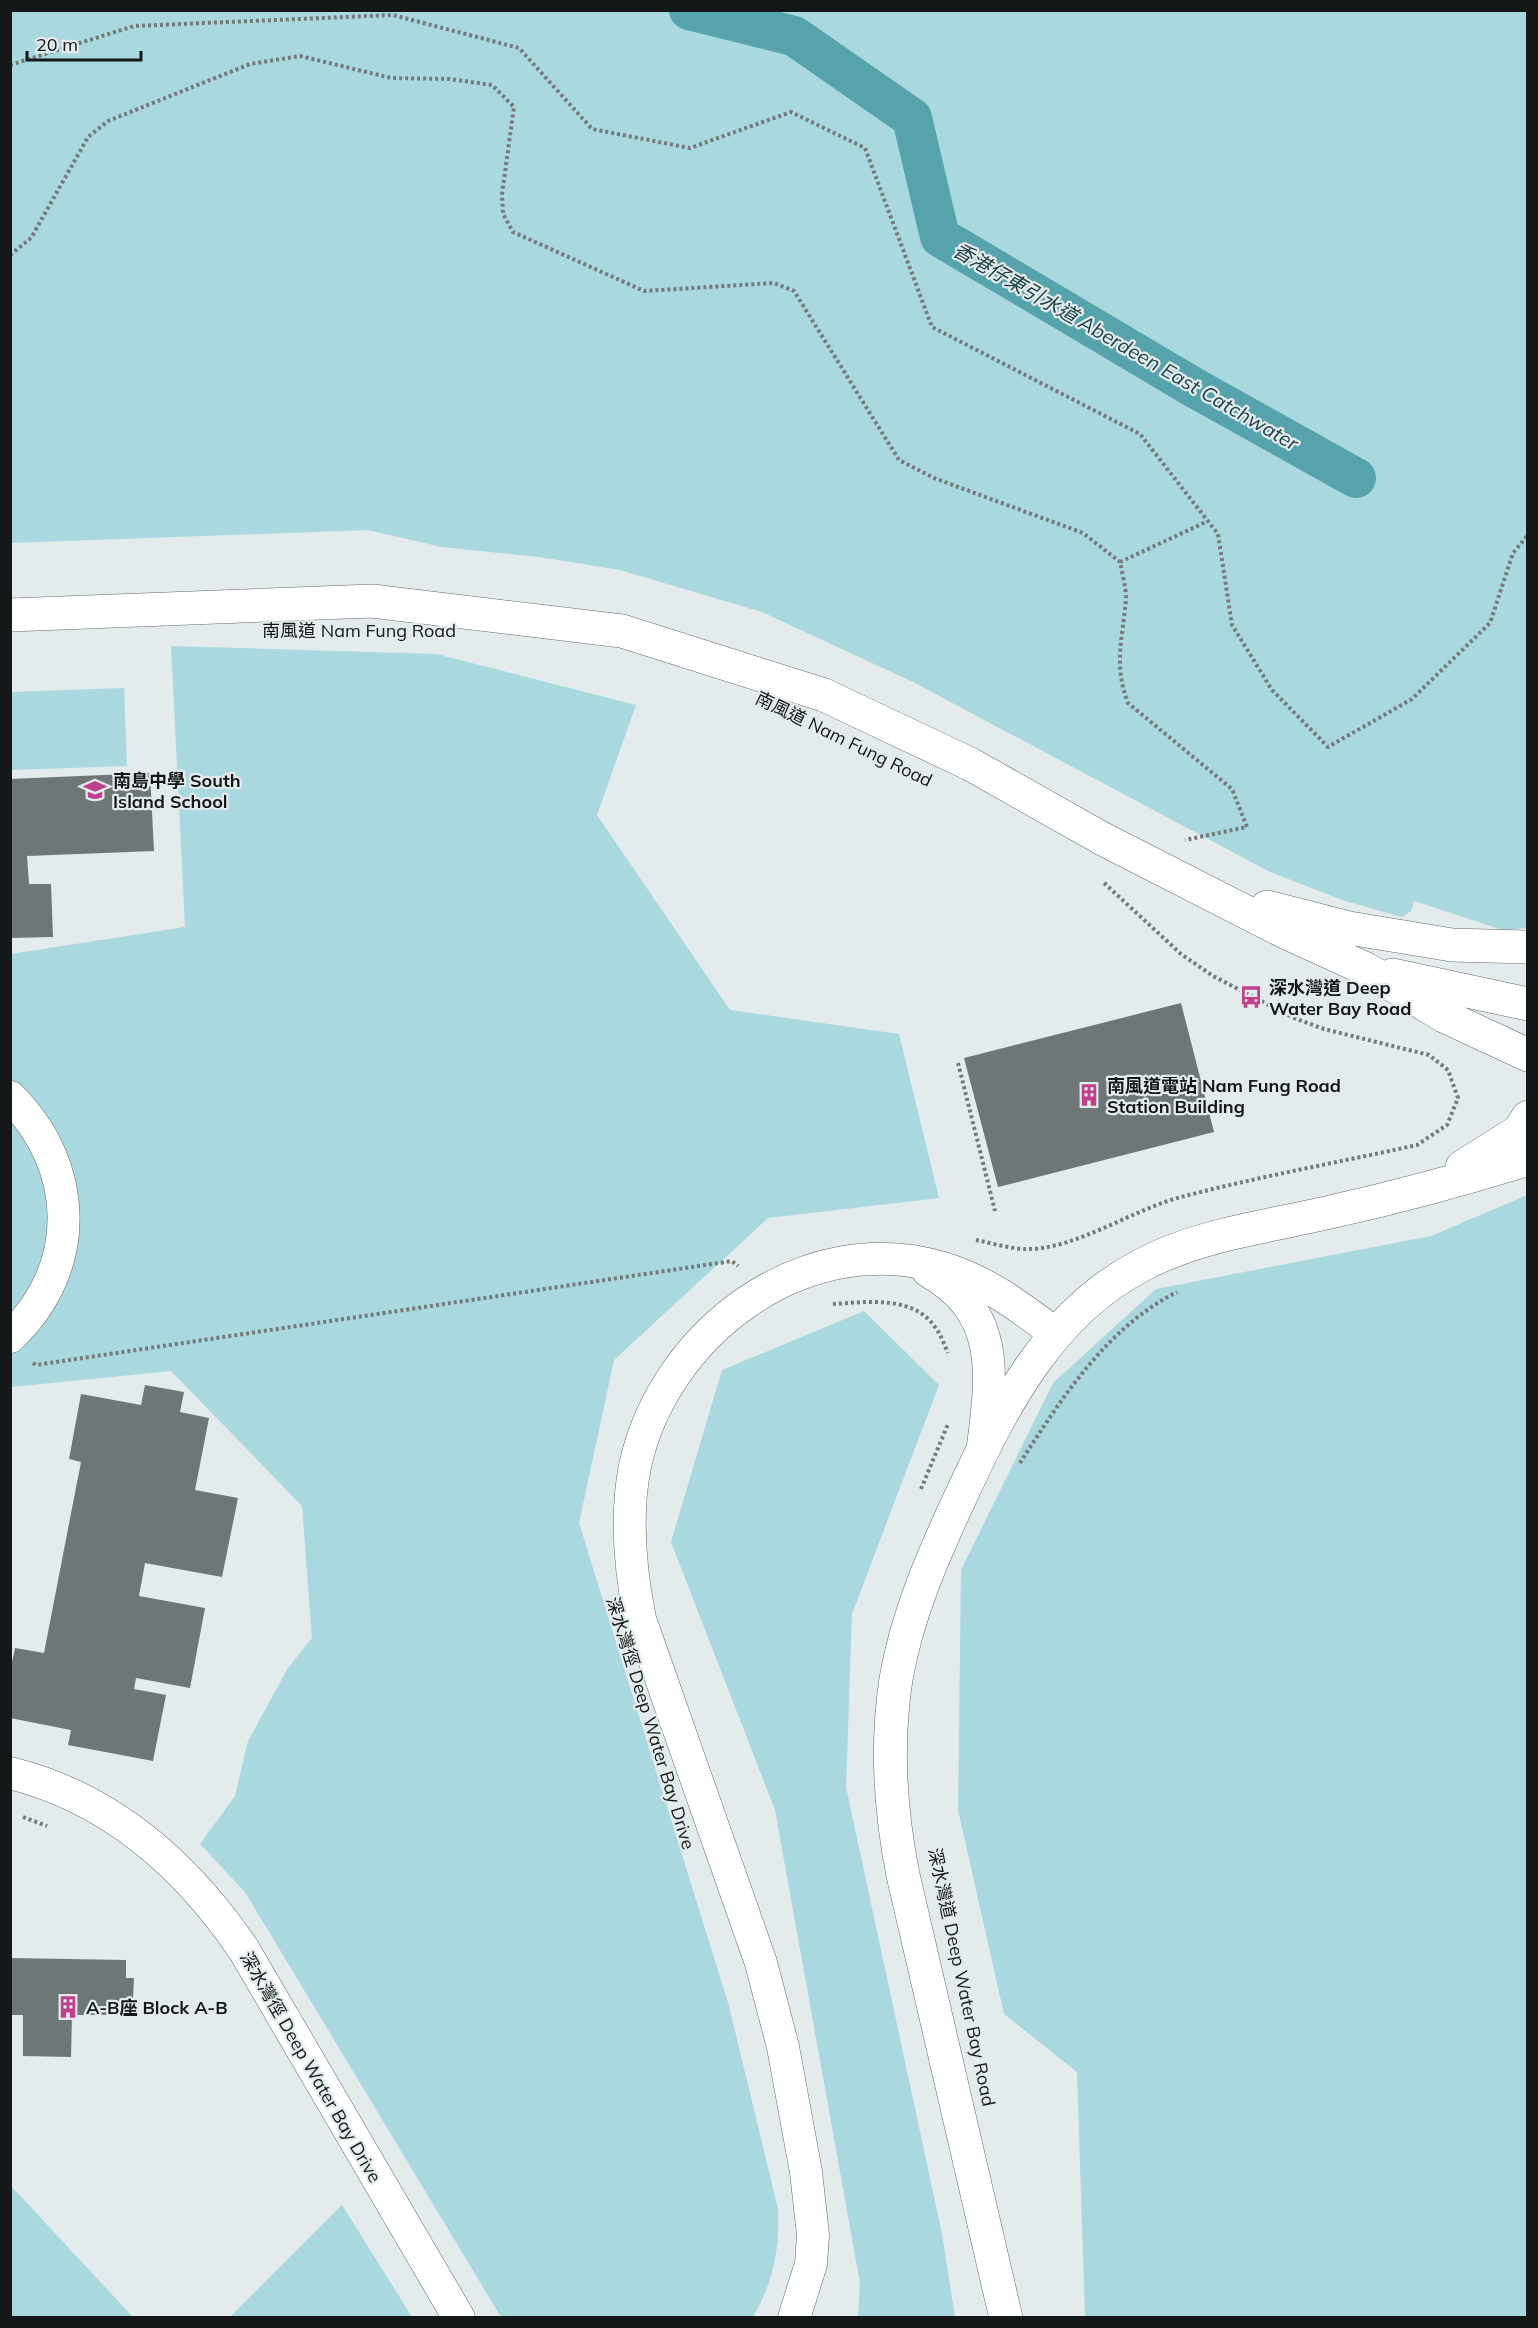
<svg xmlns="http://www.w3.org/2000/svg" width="1538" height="2328" viewBox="0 0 1538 2328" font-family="Mulish,'Noto Sans TC',sans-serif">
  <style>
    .green { fill: #a9d8de }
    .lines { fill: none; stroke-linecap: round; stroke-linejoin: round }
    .canal { stroke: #56a3ac; stroke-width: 40 }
    .building { fill: #6f7677 }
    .street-casing { stroke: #636a6b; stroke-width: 33 }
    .secondary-casing { stroke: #636a6b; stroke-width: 34 }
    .path { stroke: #74797a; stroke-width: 4; stroke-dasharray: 3 3; stroke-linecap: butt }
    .street { stroke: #fff; stroke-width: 32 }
    .secondary { stroke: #fff; stroke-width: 33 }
    .labels { text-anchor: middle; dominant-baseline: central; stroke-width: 4.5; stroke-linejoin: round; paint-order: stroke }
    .street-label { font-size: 18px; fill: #151818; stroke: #e3ebec }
    .poi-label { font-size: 18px; font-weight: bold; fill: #151818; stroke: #e3ebec; text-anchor: start }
    .water-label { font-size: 20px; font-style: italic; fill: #1d4247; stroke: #e3ebec }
  </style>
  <rect width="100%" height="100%" fill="#e3ebec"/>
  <path class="green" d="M10 11H1527V928L1503 930 1414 901 1411 911 1402 917 1345 901 1270 872 913 682 762 612 620 570 539 557 441 547 368 530 11 543Z
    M171 646 436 654 636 705 597 815 730 1010 899 1034 939 1198 768 1218 614 1360 579 1523 729 2006 778 2209C780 2250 773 2282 753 2317H501L245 1892 200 1844 235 1796 248 1741 288 1668 312 1638 302 1506 171 1371 11 1387V954L185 927Z
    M124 688 127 766 11 770V692Z
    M1527 1195V2317H1085L1077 2072 1004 2014 958 1810 961 1570 1053 1383 1156 1289 1431 1236Z
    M864 1311 939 1385 852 1614 846 1787 942 2234 955 2317H858L860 2283 775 1810 671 1542 722 1370Z
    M10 2186H11L133 2317H11Z
    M342 2205 412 2317H230Z"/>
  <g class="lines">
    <path class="canal" d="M689 10 794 36 912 118 940 237 1193 387 1356 478"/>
  </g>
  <path class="building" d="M150 773 154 851 27 856 29 884H51L53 937 10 938V779Z
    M1181 1003 1214 1132 998 1187 964 1058Z
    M145 1385 184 1392 180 1412 209 1418 195 1490 238 1498 222 1577 145 1563 139 1596 205 1608 190 1688 136 1678 134 1689 166 1695 153 1761 68 1745 71 1730 10 1718V1671L15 1648 44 1653 81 1462 69 1459 81 1394 141 1405Z
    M10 1958 126 1960V1978H134L133 1999H125V2015H72L71 2057 23 2056V2015H10Z"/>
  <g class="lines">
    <g class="street-casing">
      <path id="street" d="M10 1097C80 1166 83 1268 10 1337
        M928 1271C1001 1312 992 1375 983 1446
        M10 1773C111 1798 187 1866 244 1950L459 2318
        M794 2318 811 2264 813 2235 806 2172 783 2047 761 1963 640 1619C630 1569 625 1516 635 1466 664 1332 806 1226 943 1268 986 1281 1020 1307 1056 1334"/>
    </g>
    <g class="secondary-casing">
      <path id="secondary" d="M10 615 372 601 622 631 824 695 970 764 1103 839 1285 932 1366 969 1444 1016 1528 1055
        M1267 907 1349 928 1452 945 1528 947
        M1392 975 1528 1004
        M1462 1167 1519 1131 1528 1117
        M1006 2318 903 1875C890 1810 886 1744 896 1679 907 1615 933 1556 960 1498 1002 1407 1049 1313 1142 1265 1198 1235 1265 1227 1326 1213 1394 1198 1461 1180 1528 1159"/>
    </g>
    <path class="path" d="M10 65 134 26 393 15 519 48 592 129 690 148 791 112 865 148 932 327 1140 434 1218 534 1232 625 1272 690 1328 747 1412 699 1490 623 1513 553 1528 535
      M10 255 31 238 88 137 108 121 250 64 300 56 391 78 450 79 492 85 514 107 502 194 503 214 513 232 644 291 774 283 794 291 899 460 934 478 1083 533 1120 562C1122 573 1126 587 1126 598 1123 638 1113 664 1128 703L1232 789 1247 827 1185 840
      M1120 562 1206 522
      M958 1063 995 1211
      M976 1240C992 1243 1010 1249 1026 1249 1076 1250 1134 1208 1185 1196 1262 1176 1340 1162 1417 1145L1447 1125 1458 1098 1448 1070 1429 1055 1324 1029 1294 1018 1213 976 1181 954 1103 882
      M833 1304C866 1302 913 1295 935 1327 941 1335 944 1344 948 1353
      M33 1363 36 1365 732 1261 738 1266
      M1020 1463C1061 1399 1107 1327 1177 1292
      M921 1489 948 1424
      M23 1817 47 1826"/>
    <use href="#street" class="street"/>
    <use href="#secondary" class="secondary"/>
  </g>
  <defs>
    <g id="school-bare" transform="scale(1.8)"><path d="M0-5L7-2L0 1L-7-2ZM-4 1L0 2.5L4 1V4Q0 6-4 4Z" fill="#c0408b" stroke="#e3ebec" stroke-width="2.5" paint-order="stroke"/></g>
    <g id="bus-bare" transform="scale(1.8)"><path d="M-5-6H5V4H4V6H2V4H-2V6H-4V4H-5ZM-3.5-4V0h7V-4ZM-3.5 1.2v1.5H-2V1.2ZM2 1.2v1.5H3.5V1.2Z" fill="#c0408b" stroke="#e3ebec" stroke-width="2.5" paint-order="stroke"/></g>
    <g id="building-bare" transform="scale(1.8)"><path d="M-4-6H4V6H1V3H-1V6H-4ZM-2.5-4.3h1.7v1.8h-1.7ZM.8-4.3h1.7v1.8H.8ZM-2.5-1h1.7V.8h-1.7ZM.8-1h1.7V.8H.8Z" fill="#c0408b" stroke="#e3ebec" stroke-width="2.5" paint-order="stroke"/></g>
  </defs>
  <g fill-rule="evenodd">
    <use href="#school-bare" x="95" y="790"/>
    <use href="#bus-bare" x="1251" y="997"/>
    <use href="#building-bare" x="1089" y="1095"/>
    <use href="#building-bare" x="68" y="2007"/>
  </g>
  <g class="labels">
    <g class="street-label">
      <text x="359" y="630">南風道 Nam Fung Road</text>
      <text transform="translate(844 739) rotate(26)">南風道 Nam Fung Road</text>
      <text transform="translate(651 1723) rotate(73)">深水灣徑 Deep Water Bay Drive</text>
      <text transform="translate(962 1977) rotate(78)">深水灣道 Deep Water Bay Road</text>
      <text transform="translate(311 2067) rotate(60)">深水灣徑 Deep Water Bay Drive</text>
    </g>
    <g class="poi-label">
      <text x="113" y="780">南島中學 South<tspan x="113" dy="21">Island School</tspan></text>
      <text x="1269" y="987">深水灣道 Deep<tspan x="1269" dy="21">Water Bay Road</tspan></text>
      <text x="1107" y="1085">南風道電站 Nam Fung Road<tspan x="1107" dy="21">Station Building</tspan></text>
      <text x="86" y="2007">A-B座 Block A-B</text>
    </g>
    <g class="water-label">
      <text transform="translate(1126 346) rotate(30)">香港仔東引水道 Aberdeen East Catchwater</text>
    </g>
  </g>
  <rect width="1538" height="2328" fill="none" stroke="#151818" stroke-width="24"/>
  <path d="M27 51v9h114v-9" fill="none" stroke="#151818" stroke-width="3"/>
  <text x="36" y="51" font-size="18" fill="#151818" stroke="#e3ebec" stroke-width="4.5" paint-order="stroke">20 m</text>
</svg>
